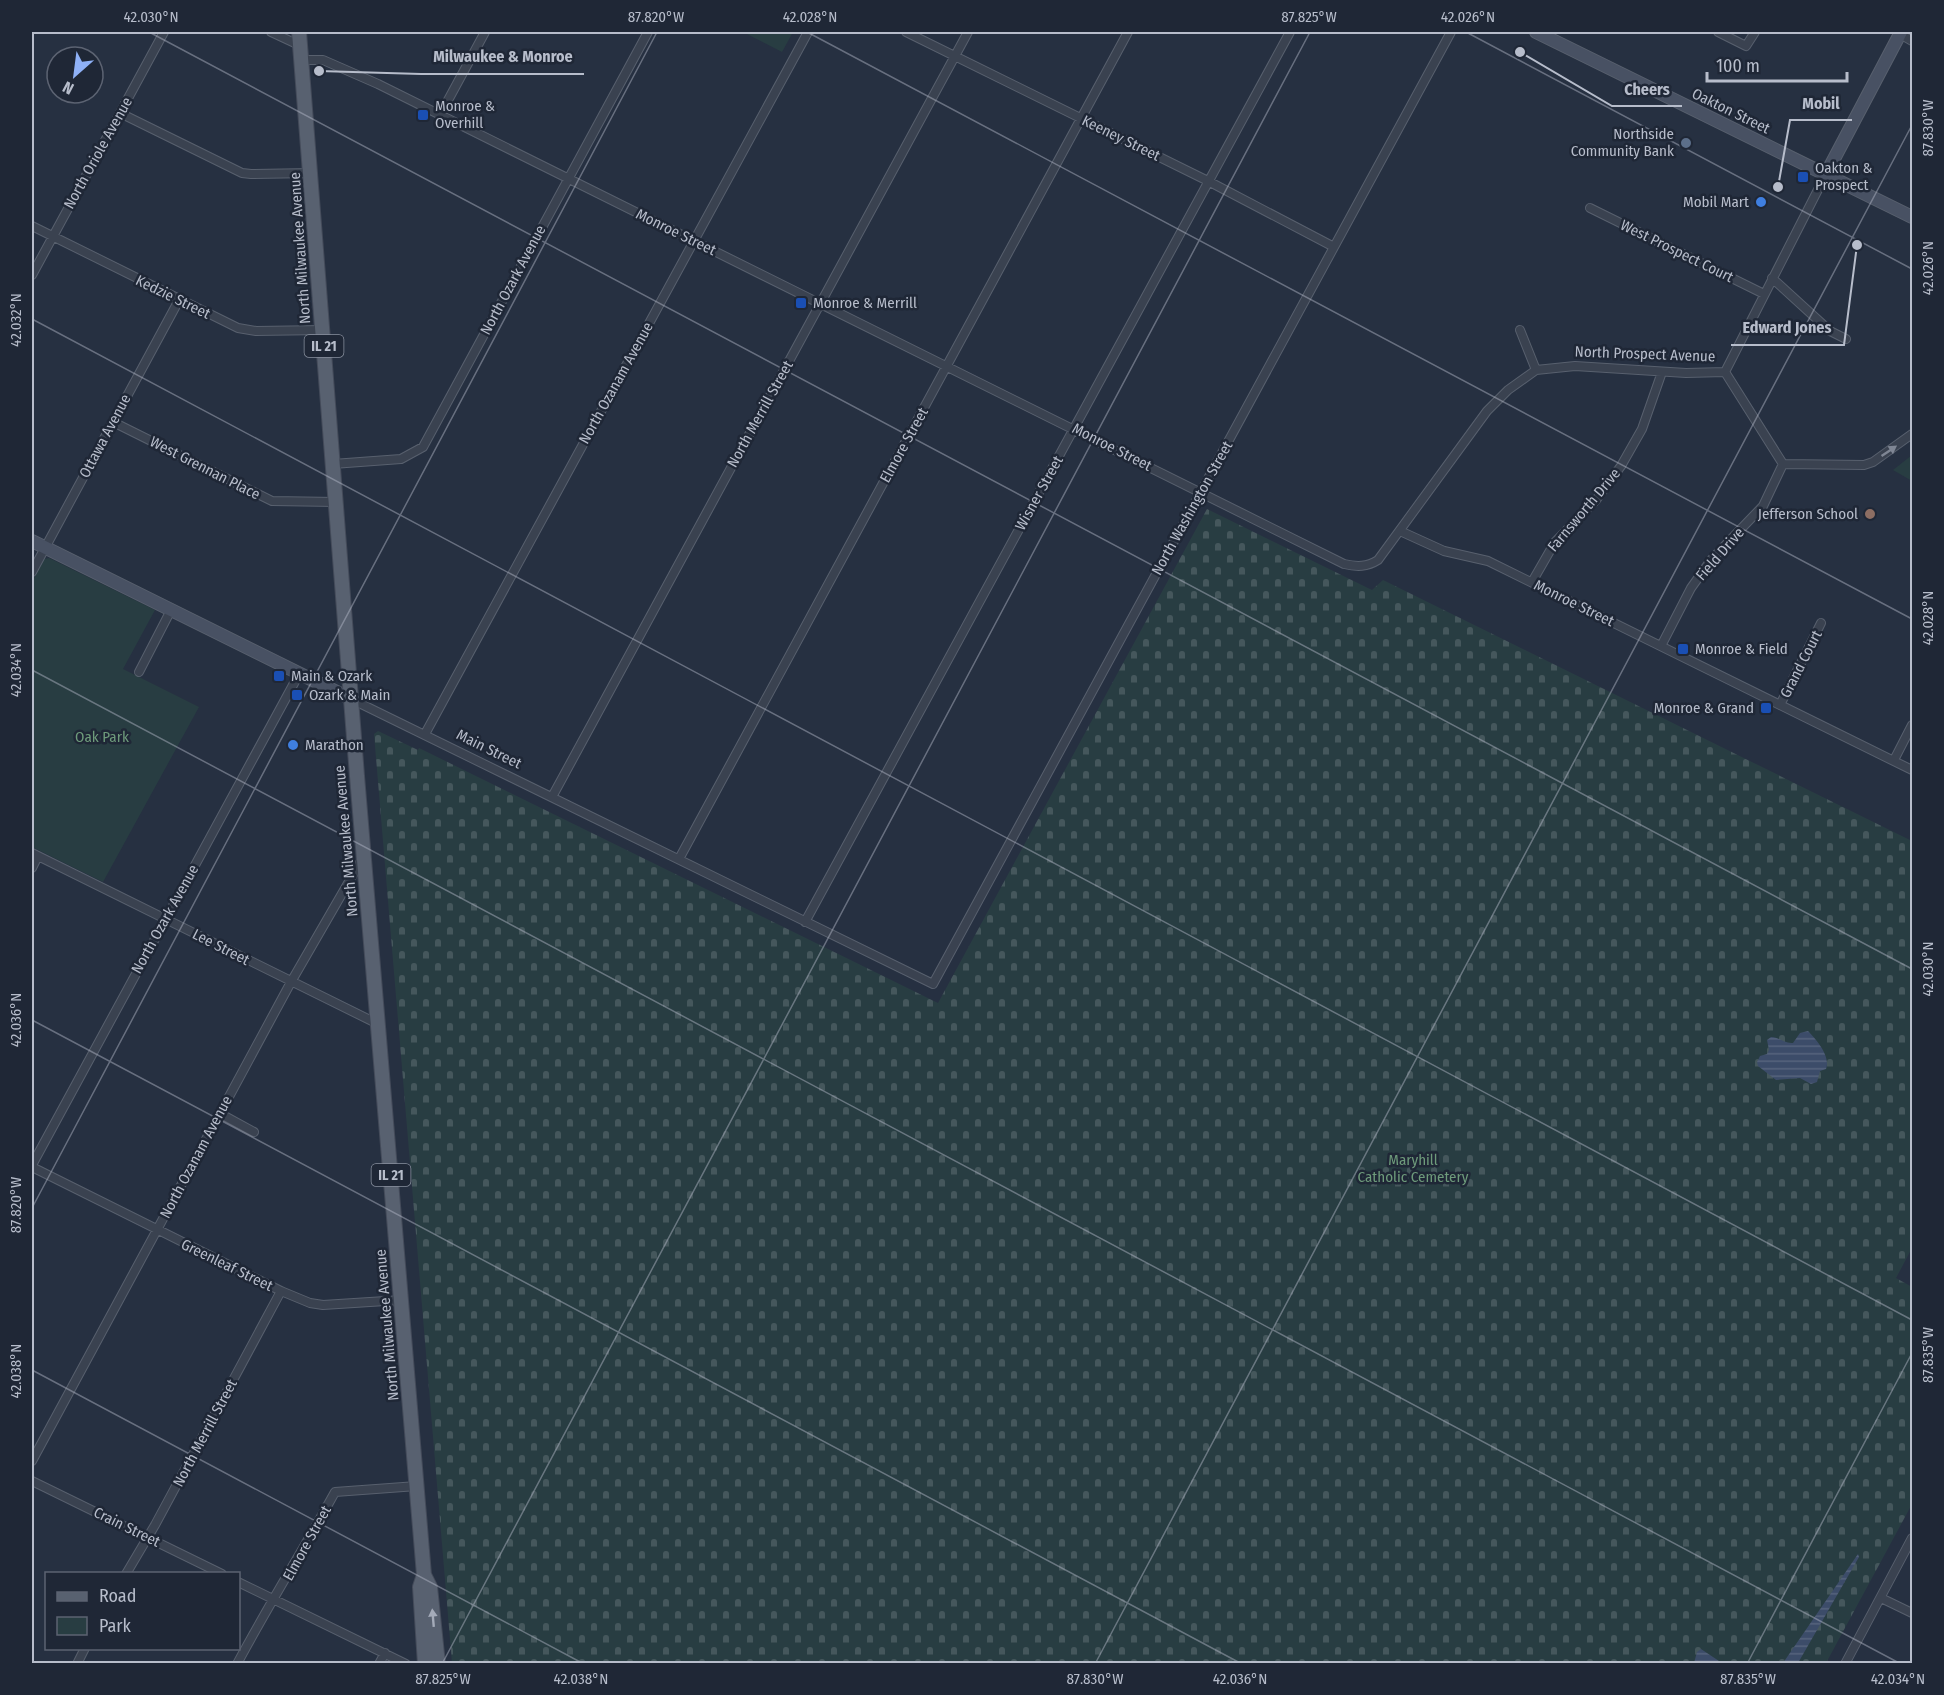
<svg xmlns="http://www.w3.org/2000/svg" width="1944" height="1695" viewBox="0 0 1944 1695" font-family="'Fira Sans Condensed',sans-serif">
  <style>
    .cemetery { fill: url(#cemetery-stones) }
    .park { fill: #283d42 }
    .water { fill: url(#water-rules) }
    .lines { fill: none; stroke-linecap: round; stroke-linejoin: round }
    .street-casing { stroke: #58606e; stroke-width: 10 }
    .secondary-casing { stroke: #58606e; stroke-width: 14 }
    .primary-casing { stroke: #444b5a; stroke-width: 16 }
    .street { stroke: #3a4250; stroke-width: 8 }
    .secondary { stroke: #485163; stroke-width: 12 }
    .primary { stroke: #586170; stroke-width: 14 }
    .oneway { fill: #7f8694 }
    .oneway2 { fill: #a4abb9 }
    .ticks { fill: none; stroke: #b7bdcb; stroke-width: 1.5; stroke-opacity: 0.45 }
    .transit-dot { fill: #1a4fb4; stroke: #1f2736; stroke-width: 2 }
    .service-dot { fill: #5c6f8a; stroke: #1f2736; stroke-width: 2 }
    .shop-dot { fill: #3f7fe0; stroke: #1f2736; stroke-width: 2 }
    .education-dot { fill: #8d6e63; stroke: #1f2736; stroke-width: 2 }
    .labels { text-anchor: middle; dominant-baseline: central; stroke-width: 5; stroke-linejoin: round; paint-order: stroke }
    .shield { fill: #1f2736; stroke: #89909e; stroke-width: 1.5 }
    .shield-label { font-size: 14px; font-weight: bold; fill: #b7bdcb }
    .poi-label { font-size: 15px; fill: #b7bdcb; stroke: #1f2736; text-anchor: start }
    .street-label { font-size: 15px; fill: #b7bdcb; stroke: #1f2736 }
    .park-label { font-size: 15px; fill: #6e9b7b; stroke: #1f2736 }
    .leader { fill: none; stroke: #b7bdcb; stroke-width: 2 }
    .callout-dot { fill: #b7bdcb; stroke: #1f2736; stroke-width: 2 }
    .callout-label { font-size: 16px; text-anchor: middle; font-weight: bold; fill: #b7bdcb; stroke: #1f2736; stroke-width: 5; stroke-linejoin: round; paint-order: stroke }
    .neatline { fill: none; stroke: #b7bdcb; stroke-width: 2 }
    .ticks-label { font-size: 15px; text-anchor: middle; fill: #b7bdcb }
  </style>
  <defs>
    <pattern id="cemetery-stones" width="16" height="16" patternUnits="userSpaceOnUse" patternTransform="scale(1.5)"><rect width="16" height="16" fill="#283d42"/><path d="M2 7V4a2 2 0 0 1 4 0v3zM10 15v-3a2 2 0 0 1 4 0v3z" fill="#45575c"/></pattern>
    <pattern id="water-rules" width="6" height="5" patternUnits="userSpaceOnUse" patternTransform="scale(1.5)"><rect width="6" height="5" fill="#3c4c69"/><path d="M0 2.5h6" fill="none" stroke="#56647d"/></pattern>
  </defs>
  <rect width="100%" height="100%" fill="#263041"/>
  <path class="cemetery" d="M1207 509 1372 590 1383 580 1912 841V1248L1896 1278 1912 1287V1504L1826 1663H452L374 734 378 731 418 750 419 748 938 1003Z"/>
  <path class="park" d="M743 32H793L782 52Z
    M1912 455V481L1893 470Z
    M49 558 155 610 123 669 199 707 103 882 32 847V582L44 559Z"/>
  <path class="water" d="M1808 1031C1817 1040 1831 1057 1826 1069L1820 1071 1817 1082 1811 1084 1800 1078 1776 1080 1758 1066 1757 1062 1760 1056 1767 1054 1769 1050 1767 1040 1771 1037C1779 1037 1785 1044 1793 1043L1800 1033Z
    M1858 1554 1859 1557 1798 1663H1783Z
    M1701 1649 1722 1663H1694L1697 1652Z"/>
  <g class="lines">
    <g class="street-casing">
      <path id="street" d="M271 32 301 46
        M906 32 1208 181 1334 247
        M1718 32 1746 46 1755 32
        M1900 34 1912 41
        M303 60H323L378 84 1344 564C1357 567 1367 567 1378 560L1487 411 1508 390 1536 370 1575 366 1686 373 1725 372
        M120 113 242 173 251 174 311 173
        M440 115 485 32
        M1590 208 1764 294
        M32 226 238 328 256 331 323 330
        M32 275 164 32
        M1772 278 1830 331 1846 339
        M1520 330 1536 370
        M1725 372 1783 464 1864 465 1873 462 1912 434
        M1725 372 1826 174
        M113 422 272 501 336 502
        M333 464 401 459 423 447 648 32
        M1400 531 1444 551 1488 561 1912 770
        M32 572 179 300
        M1532 582 1555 542 1596 500 1621 466 1642 429 1662 372
        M1661 646 1691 588 1711 560 1763 506 1783 464
        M139 672 171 610
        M353 700 933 984 1451 32
        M1780 705 1821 623
        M425 734 808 32
        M1894 760 1912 725
        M552 797 968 32
        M32 853 378 1024
        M679 859 1128 32
        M32 868 38 856
        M805 922 1290 32
        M219 1113 254 1132
        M32 1165 299 674
        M32 1167 281 1291 310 1303 323 1305 401 1300
        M32 1461 291 982 362 859
        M32 1481 222 1574
        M126 1574 155 1525 281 1291
        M238 1582 406 1664
        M1881 1598 1912 1613
        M77 1664 85 1648
        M237 1664C268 1606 303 1550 335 1492L417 1486
        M379 1664 385 1653
        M1845 1664 1912 1538"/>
    </g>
    <g class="secondary-casing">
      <path id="secondary" d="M1536 32 1912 217
        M1826 174 1901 32
        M32 541 353 700"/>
    </g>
    <g class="primary-casing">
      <path id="primary" d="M299 32 357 776 424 1575 430 1587 438 1664
        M424 1575 420 1587 425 1664"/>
    </g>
    <use href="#street" class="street"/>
    <use href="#secondary" class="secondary"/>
    <use href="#primary" class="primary"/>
  </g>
  <defs><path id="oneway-solid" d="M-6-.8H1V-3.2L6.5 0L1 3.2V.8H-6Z" transform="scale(1.5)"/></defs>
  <use class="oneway" href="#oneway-solid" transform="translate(1889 451) rotate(-34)"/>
  <use class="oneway2" href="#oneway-solid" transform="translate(433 1618) rotate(-95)"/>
  <path class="ticks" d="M149 32 1912 969M807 32 1912 619M1466 32 1912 269M32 319 1912 1320M32 670 1901 1664M32 1020 1242 1664M32 1208 657 32M32 1370 584 1664M442 1664 1310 32M1095 1664 1912 125M1747 1664 1912 1353"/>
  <g class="transit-dot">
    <rect x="417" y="109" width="12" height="12" rx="3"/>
    <rect x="1797" y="171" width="12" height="12" rx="3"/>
    <rect x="795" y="297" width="12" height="12" rx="3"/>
    <rect x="1677" y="643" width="12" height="12" rx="3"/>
    <rect x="273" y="670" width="12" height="12" rx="3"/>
    <rect x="291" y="689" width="12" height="12" rx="3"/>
    <rect x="1760" y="702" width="12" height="12" rx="3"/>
  </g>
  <circle class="service-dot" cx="1686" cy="143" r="6"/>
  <g class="shop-dot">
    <circle cx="1761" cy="202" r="6"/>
    <circle cx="293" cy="745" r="6"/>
  </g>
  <circle class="education-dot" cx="1870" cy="514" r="6"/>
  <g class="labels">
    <g class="shield">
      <rect x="304.5" y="335" width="39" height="22" rx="4.5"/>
      <rect x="371.5" y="1164" width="39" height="22" rx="4.5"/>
    </g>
    <g class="shield-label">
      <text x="324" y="346">IL 21</text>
      <text x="391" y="1175">IL 21</text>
    </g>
    <g class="poi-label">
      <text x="435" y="106">Monroe &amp;<tspan x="435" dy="17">Overhill</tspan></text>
      <text x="1674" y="134" text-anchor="end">Northside<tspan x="1674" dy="17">Community Bank</tspan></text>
      <text x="1815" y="168">Oakton &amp;<tspan x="1815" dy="17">Prospect</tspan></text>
      <text x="1749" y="202" text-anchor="end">Mobil Mart</text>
      <text x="813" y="303">Monroe &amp; Merrill</text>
      <text x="1858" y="514" text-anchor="end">Jefferson School</text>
      <text x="1695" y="649">Monroe &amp; Field</text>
      <text x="291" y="676">Main &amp; Ozark</text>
      <text x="309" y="695">Ozark &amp; Main</text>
      <text x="1754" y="708" text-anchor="end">Monroe &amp; Grand</text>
      <text x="305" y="745">Marathon</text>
    </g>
    <g class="street-label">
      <text transform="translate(1731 111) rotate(26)">Oakton Street</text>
      <text transform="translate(1121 138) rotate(26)">Keeney Street</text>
      <text transform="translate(98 153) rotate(-61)">North Oriole Avenue</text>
      <text transform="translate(676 232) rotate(26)">Monroe Street</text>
      <text transform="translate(300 248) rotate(-94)">North Milwaukee Avenue</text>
      <text transform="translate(1677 251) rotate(26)">West Prospect Court</text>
      <text transform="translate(513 280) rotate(-62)">North Ozark Avenue</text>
      <text transform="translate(173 297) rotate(26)">Kedzie Street</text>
      <text transform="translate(1645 354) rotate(2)">North Prospect Avenue</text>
      <text transform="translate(616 383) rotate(-61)">North Ozanam Avenue</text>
      <text transform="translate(760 414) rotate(-61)">North Merrill Street</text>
      <text transform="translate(105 436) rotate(-62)">Ottawa Avenue</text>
      <text transform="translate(904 445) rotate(-61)">Elmore Street</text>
      <text transform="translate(1112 447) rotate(27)">Monroe Street</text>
      <text transform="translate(205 468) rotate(27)">West Grennan Place</text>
      <text transform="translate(1039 493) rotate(-61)">Wisner Street</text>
      <text transform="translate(1192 508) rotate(-61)">North Washington Street</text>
      <text transform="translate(1584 510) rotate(-50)">Farnsworth Drive</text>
      <text transform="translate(1720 554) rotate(-49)">Field Drive</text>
      <text transform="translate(1574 603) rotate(26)">Monroe Street</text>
      <text transform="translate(1801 664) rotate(-63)">Grand Court</text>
      <text transform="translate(489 749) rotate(26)">Main Street</text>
      <text transform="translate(346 841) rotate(-95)">North Milwaukee Avenue</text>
      <text transform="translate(165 919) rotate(-61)">North Ozark Avenue</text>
      <text transform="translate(221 947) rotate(27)">Lee Street</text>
      <text transform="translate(196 1157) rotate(-62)">North Ozanam Avenue</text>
      <text transform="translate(227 1265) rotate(26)">Greenleaf Street</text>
      <text transform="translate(387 1325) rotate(-95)">North Milwaukee Avenue</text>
      <text transform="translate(205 1433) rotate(-62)">North Merrill Street</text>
      <text transform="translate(127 1527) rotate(26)">Crain Street</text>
      <text transform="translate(307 1543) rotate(-61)">Elmore Street</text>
    </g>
    <g class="park-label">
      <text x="102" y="737">Oak Park</text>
      <text x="1413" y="1160">Maryhill<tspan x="1413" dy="17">Catholic Cemetery</tspan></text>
    </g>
  </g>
  <path class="leader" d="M319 71L421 74H584M1520 52L1612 106H1682M1778 187L1790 120H1852M1857 245L1844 345H1731"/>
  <g class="callout-dot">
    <circle cx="319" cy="71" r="6"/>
    <circle cx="1520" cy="52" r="6"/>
    <circle cx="1778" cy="187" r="6"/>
    <circle cx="1857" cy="245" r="6"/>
  </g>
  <g class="callout-label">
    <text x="503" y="62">Milwaukee &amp; Monroe</text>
    <text x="1647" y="95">Cheers</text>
    <text x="1821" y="109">Mobil</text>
    <text x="1787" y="333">Edward Jones</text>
  </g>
  <rect width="1944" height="1695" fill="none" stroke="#1f2736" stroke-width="66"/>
  <rect x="45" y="1572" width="195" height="78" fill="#1f2736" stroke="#5c6372" stroke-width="1.5"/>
  <rect x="57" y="1592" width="30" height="9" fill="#586170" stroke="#5c6372" stroke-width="1.5"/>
  <text x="99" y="1602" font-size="18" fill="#b7bdcb">Road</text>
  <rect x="57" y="1617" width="30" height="18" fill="#283d42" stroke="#5c6372" stroke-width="1.5"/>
  <text x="99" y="1632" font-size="18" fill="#b7bdcb">Park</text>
  <g transform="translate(75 75) rotate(208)"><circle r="28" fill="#1f2736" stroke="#5c6372" stroke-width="1.5"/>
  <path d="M0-4.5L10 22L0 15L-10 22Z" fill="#8fb1f7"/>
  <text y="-9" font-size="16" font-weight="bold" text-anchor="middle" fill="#b7bdcb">N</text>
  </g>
  <path d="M1707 72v9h140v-9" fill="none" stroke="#b7bdcb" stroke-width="3"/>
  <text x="1716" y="72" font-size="18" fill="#b7bdcb" stroke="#1f2736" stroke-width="4.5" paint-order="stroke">100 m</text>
  <rect x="33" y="33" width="1878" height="1629" class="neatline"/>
  <g class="ticks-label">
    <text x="151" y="22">42.030°N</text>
    <text x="656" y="22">87.820°W</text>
    <text x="810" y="22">42.028°N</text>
    <text x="1309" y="22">87.825°W</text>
    <text x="1468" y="22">42.026°N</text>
    <text transform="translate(1928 128) rotate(-90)" y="5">87.830°W</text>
    <text transform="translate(1928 268) rotate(-90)" y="5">42.026°N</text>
    <text transform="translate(16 320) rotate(-90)" y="5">42.032°N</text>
    <text transform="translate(1928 618) rotate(-90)" y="5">42.028°N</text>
    <text transform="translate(16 670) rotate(-90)" y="5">42.034°N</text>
    <text transform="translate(1928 969) rotate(-90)" y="5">42.030°N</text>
    <text transform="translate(16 1020) rotate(-90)" y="5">42.036°N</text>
    <text transform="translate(16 1205) rotate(-90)" y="5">87.820°W</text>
    <text transform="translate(1928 1355) rotate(-90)" y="5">87.835°W</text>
    <text transform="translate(16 1371) rotate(-90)" y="5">42.038°N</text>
    <text x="443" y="1684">87.825°W</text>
    <text x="581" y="1684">42.038°N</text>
    <text x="1095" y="1684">87.830°W</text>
    <text x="1240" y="1684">42.036°N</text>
    <text x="1748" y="1684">87.835°W</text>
    <text x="1898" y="1684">42.034°N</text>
  </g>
</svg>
